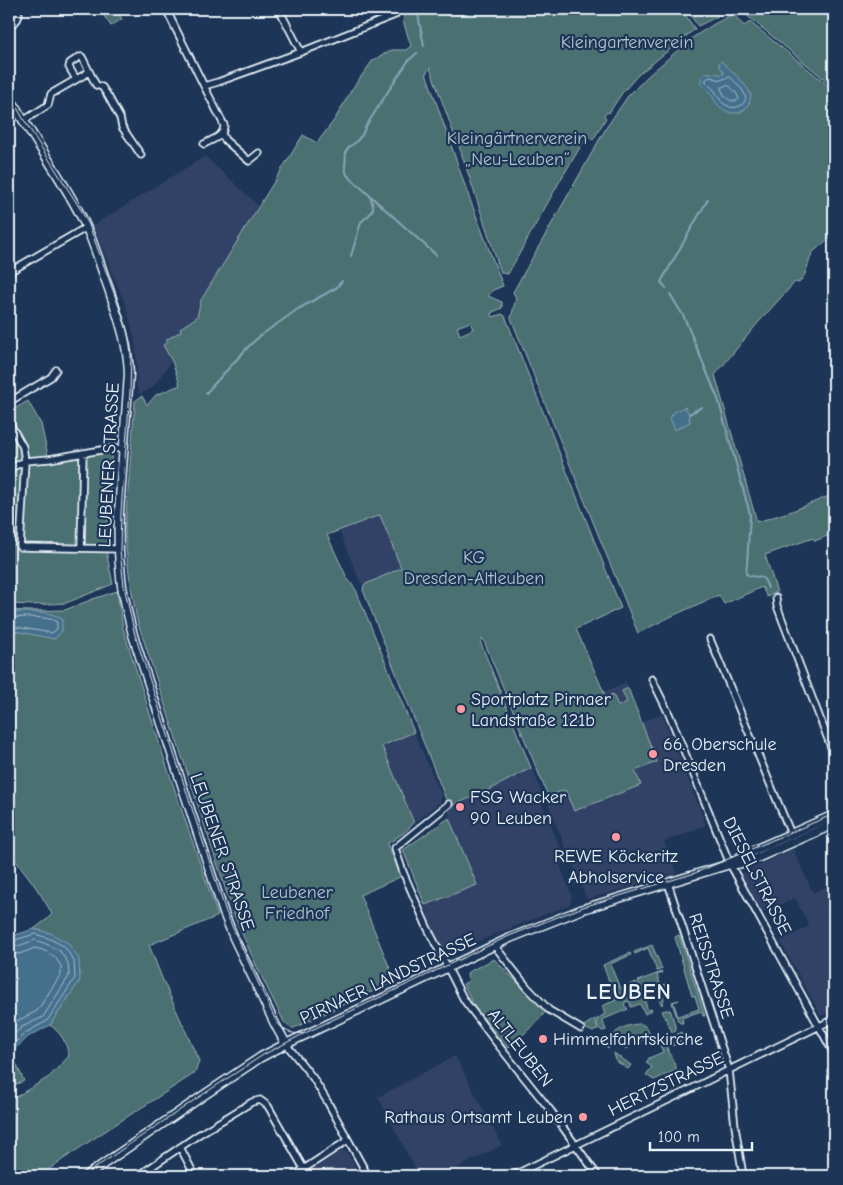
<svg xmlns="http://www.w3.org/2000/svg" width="843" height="1185" viewBox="0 0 843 1185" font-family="'Comic Neue',sans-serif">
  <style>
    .built { fill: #304266 }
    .green { fill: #4c7072; stroke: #9ab0b5; fill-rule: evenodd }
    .water { fill: #45708c; stroke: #86a4b7 }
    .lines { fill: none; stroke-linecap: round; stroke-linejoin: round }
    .shore { stroke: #a7bdcd; stroke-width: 1 }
    .stream { stroke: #86a4b7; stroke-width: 2 }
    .street-casing { stroke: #e8f1f8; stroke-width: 9 }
    .secondary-casing { stroke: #e8f1f8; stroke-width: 11 }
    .street { stroke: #1d3557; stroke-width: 5.5 }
    .secondary { stroke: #1d3557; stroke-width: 8 }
    .tram { stroke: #e8f1f8; stroke-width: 1 }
    .poi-dot { fill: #ff9aa2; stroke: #1d3557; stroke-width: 2 }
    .labels { text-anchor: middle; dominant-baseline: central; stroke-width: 4.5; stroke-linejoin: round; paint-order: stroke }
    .park-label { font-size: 18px; fill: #b1c4c9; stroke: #1d3557 }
    .street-label { font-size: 18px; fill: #e8f1f8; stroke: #1d3557 }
    .poi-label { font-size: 18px; fill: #e8f1f8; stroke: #1d3557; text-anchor: start }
    .district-label { font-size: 22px; font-weight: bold; letter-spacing: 1px; fill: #e8f1f8; stroke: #1d3557 }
  </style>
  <rect width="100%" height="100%" fill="#1d3557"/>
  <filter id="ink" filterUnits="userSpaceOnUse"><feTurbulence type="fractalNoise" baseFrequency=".02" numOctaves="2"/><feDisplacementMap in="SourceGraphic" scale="10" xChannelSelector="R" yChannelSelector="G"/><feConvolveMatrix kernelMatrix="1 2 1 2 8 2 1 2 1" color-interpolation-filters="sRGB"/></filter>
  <g filter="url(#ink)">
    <path class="built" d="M205 156 259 206 201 300 197 317 180 327 181 330 167 340 172 361 152 388 140 394 136 386 137 365 134 336 131 325 125 304 96 233 92 226Z
      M380 514 401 568 364 585 360 582 339 530Z
      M626 682 641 722 662 714 706 825 664 842 677 873 588 899 586 897 550 810 548 802V796L565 789 574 811 640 785 604 692Z
      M414 732 441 794 440 802 414 823 382 746Z
      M532 767 543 796 540 799 565 859 560 865 572 896 570 905 495 934 445 956 429 921 425 905 477 885 449 818V807L492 788Z
      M793 849 813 893 834 882V912L826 917 834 932V1011L821 1016 780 941 809 926 795 898 763 912 741 874Z
      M455 1056 502 1145 442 1176H419L378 1097Z
      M340 1151H345L349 1155 360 1176H303Z"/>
    <path class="green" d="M99 9H116L122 19 111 26Z
      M401 9H681L695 29 638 75 622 93 609 113 607 112 604 116 606 118 593 140 587 136 561 179 508 274 501 273 460 149 455 137 430 68 426 73 469 197 503 286 493 290 488 296 502 302V308L491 313 493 317 502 314 505 316 621 608 576 629 606 697 613 694 618 706 627 702 622 691 628 688 657 762 635 771 641 785 574 811 565 790 548 796 483 639 480 641 531 768 493 788 449 807 363 590 364 585 401 568 380 515 327 535 347 578 356 590 414 732 382 746 414 823 405 832 387 844 402 876 360 895 395 981 294 1028C289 1028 287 1025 284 1022L255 963 234 915 137 620C131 589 126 559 125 528L135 401 142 396 147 405 156 395 180 385 172 361 163 345 168 342 166 340 181 331 180 328 197 317 201 300 303 135 317 143 335 119 352 89 373 60 392 50H406L411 46 403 21 404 17ZM470 322 473 329 460 335 457 327Z
      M686 9H714L718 16 698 26Z
      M746 9H834V87L745 14Z
      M733 14 744 26 750 22 834 90V238L828 239 812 253 805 274 799 283 795 282 757 324 715 375 757 522 792 511 834 494V533L815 541 813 538 765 555 777 592 767 597 762 587 724 604 719 595 672 616 638 633 536 381 511 318 516 298 513 292 606 128 628 96 649 75 692 38 714 24Z
      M28 401 41 424 48 456 112 446 107 536V556L113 584 66 603 33 605 9 604V412Z
      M117 591 123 628 163 755 218 916 149 945 162 978 199 1061 195 1073C145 1106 94 1137 45 1172L36 1176H9V1089L14 1098 49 1077 69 1056C66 1042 62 1034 50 1025L80 980 50 933 34 929 46 920 52 914C40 892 26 872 9 853V610L29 611 65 610 93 599Z
      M449 818 477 885 425 905 403 850Z
      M679 935 705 1016H703L701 1011 682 1018 683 1023H680L678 1021 672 1002 679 1000 673 1002 678 1016 699 1009 695 996H692L675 937Z
      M652 945 662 969 657 971 648 948 635 954 634 952Z
      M630 953 631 955 610 964 620 988 636 982 641 995 650 999 645 1002 648 1010 651 1009 652 1010 645 1014 640 1004 631 1007 630 1002 626 1001 624 1005 628 1009 602 1020 606 1030 602 1031C599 1029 596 1023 597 1019L605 1014 602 1006 616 1000 603 965Z
      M494 959 546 1011 538 1021 507 1049 474 1006 463 984 469 981 467 975 468 972Z
      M662 972 663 973 657 975 661 986 666 984 667 987H665L662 997 664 998 662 1005 658 998 660 997 657 990 649 993 651 997 643 994 638 981Z
      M666 1010H670L671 1012 676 1028 675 1031 672 1032 662 1011Z
      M595 1019V1022L598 1029 593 1032 582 1027Z
      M640 1024C646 1025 649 1029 649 1036 640 1046 624 1041 614 1035 618 1028 631 1024 640 1024Z
      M681 1032 682 1034 681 1038 684 1040 672 1046 670 1045 668 1040Z
      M610 1037 629 1043 627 1049 614 1041 608 1049 605 1044Z
      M663 1039 676 1067V1070L654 1080 646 1075 652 1067 646 1063 649 1058 663 1052 658 1041Z
      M614 1053 631 1065 628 1069 616 1061Z
      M15 1061 24 1081 14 1085 9 1074V1064Z"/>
    <path class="water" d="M721 61C729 68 746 84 750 93 752 100 747 109 741 112 736 114 730 113 726 111 716 106 716 101 711 94 704 85 695 85 705 73 713 72 717 75 724 74V72L719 66V63Z
      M685 407 689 414 690 422 675 430 670 418 674 412Z
      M9 612C24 613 49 609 62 619V631L55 639 9 630Z
      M9 924 15 935 34 929 50 933 68 943 79 959 80 980 50 1025 28 1037 22 1043 9 1052Z"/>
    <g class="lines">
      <path class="shore" d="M710 77 721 80 728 77H730C735 82 741 87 744 93 750 103 736 111 728 106 720 103 719 97 715 91 712 88 709 85 706 82V80Z
        M727 85C731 86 738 94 739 99L736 101C728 102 723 95 721 88Z
        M9 617C21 618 47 615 57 622V629L52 633 9 626
        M9 935 11 939 15 940 35 934 48 938 64 946 74 961 75 978 47 1021 25 1033 18 1040 9 1046
        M9 945 18 946 35 940 46 944 60 951 68 963 69 976 43 1017 22 1027 9 1039
        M9 953 19 954 35 948 43 950 55 957 61 966V974L37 1011 17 1021 9 1030"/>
      <path class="stream" d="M417 9 424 46
        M417 53 409 60 396 79 366 126 362 135 355 143 350 146 346 151 345 168 347 175 436 255
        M351 256 361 222 369 215 373 209V206L370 196
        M666 288 661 282 708 199
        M670 294 684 317 718 399 750 514 747 565 746 574C758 581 762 570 768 588
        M206 393 249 346 260 336 298 309 336 288 342 281
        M689 414 702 407"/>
      <g class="street-casing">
        <path id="street" d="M166 9 204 86
          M279 9 301 52
          M9 26C16 22 22 17 17 9
          M76 79 69 67 70 63 79 57H82L96 85 102 87 108 96 120 118 122 127 141 155
          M23 121 48 105 51 94 89 72
          M222 134 225 140 249 161 259 153
          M204 144C213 139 224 137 224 125L204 86 218 82 301 52 395 15 392 9
          M9 272 87 227
          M9 402 51 377 56 370
          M9 422 23 447 25 461 20 547 119 549
          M9 469 25 461 49 459 107 449 123 448
          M81 548 83 453
          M776 598 777 606 834 755
          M710 639 791 834
          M652 679 670 716 730 864 834 1054
          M449 804 395 848 403 872 427 927 464 1000 495 1041 551 1111 598 1176
          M668 883 729 1070 735 1126 743 1176
          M494 945 527 987 549 1010 581 1029
          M286 1044 313 1078 327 1101 368 1176
          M180 1147 195 1176
          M138 1176 198 1135 252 1102 260 1100 268 1106 304 1169
          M293 1176 348 1140
          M512 1176 691 1089 729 1070 834 1019"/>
      </g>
      <g class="secondary-casing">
        <path id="secondary" d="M9 96C33 139 64 180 85 224 95 245 101 268 109 289 119 319 128 343 129 374L119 512C118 537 119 562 122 586 125 603 129 619 133 635L224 913 234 938 275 1024 286 1044
          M730 864H736L748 862 825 828 834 823
          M86 1176 207 1093 261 1057 286 1044 510 938 583 909 730 864 743 855 834 815"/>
      </g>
      <use href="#street" class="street"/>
      <use href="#secondary" class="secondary"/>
      <path class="tram" d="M9 93 24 120 81 210 89 225 126 326 129 339 131 355 130 392 121 511 120 551 124 586 135 635 226 912 235 933 276 1021C284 1032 292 1035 305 1033
        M834 1019C822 1034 827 1044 834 1059
        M83 1176 199 1097 263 1055 305 1033 509 936 583 907 695 873 834 814"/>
    </g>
  </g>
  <g class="poi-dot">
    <circle cx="461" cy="709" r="5"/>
    <circle cx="653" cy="754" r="5"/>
    <circle cx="460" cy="807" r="5"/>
    <circle cx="616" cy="837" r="5"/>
    <circle cx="543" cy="1039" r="5"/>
    <circle cx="583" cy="1117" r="5"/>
  </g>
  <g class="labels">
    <g class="park-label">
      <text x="627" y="42">Kleingartenverein</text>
      <text x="517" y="138">Kleingärtnerverein<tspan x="517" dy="21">„Neu-Leuben“</tspan></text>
      <text x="474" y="557">KG<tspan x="474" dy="21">Dresden-Altleuben</tspan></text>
      <text x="297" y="892">Leubener<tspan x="297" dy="21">Friedhof</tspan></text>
    </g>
    <g class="street-label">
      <text transform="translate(109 465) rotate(-87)">LEUBENER STRASSE</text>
      <text transform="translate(222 852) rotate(71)">LEUBENER STRASSE</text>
      <text transform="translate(757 876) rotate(63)">DIESELSTRASSE</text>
      <text transform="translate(711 966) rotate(72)">REISSTRASSE</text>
      <text transform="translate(388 979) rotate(-25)">PIRNAER LANDSTRASSE</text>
      <text transform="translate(520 1048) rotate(52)">ALTLEUBEN</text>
      <text transform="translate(666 1084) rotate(-26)">HERTZSTRASSE</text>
    </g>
    <g class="poi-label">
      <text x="471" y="699">Sportplatz Pirnaer<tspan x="471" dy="21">Landstraße 121b</tspan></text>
      <text x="663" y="744">66. Oberschule<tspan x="663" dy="21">Dresden</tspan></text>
      <text x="470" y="797">FSG Wacker<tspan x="470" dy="21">90 Leuben</tspan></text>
      <text x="616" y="856" text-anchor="middle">REWE Köckeritz<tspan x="616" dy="21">Abholservice</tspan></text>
      <text x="553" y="1039">Himmelfahrtskirche</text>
      <text x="573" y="1117" text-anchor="end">Rathaus Ortsamt Leuben</text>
    </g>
    <g class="district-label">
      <text x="629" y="992">LEUBEN</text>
    </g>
  </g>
  <rect width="843" height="1185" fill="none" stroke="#1d3557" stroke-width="30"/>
  <rect x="15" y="15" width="813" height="1155" fill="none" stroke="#e8f1f8" stroke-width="2" filter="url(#ink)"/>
  <path d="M650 1142v8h102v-8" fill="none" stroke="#e8f1f8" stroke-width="2.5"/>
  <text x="658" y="1142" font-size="15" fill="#e8f1f8" stroke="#1d3557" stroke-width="4" paint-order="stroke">100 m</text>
</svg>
